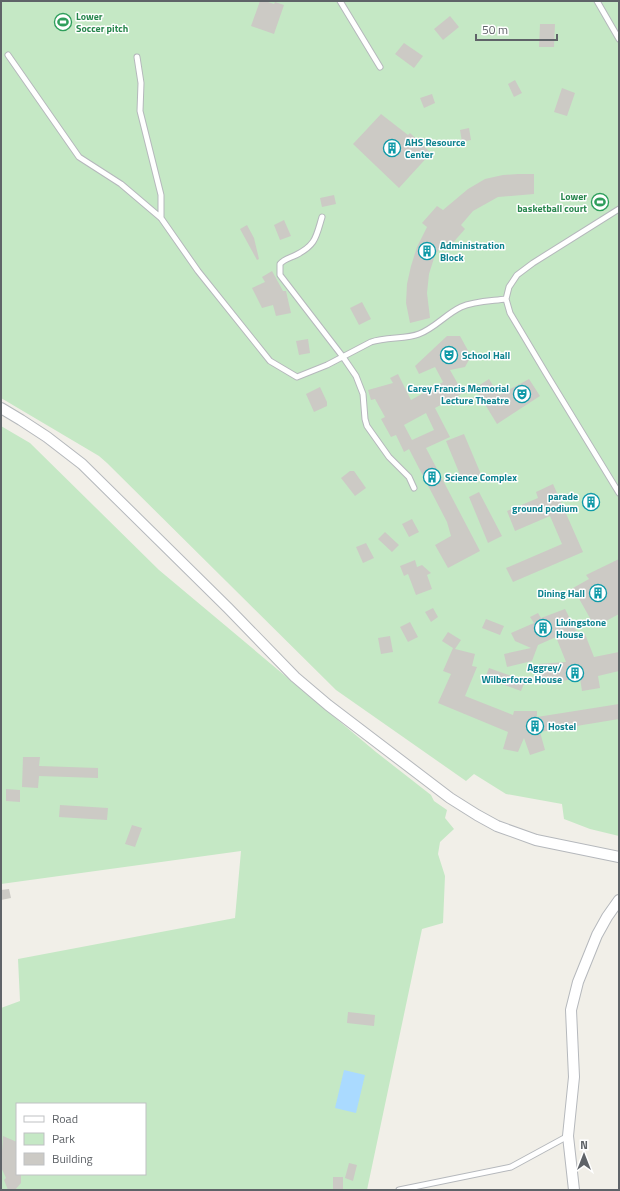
<svg xmlns="http://www.w3.org/2000/svg" width="620" height="1191" viewBox="0 0 620 1191" font-family="'Titillium Web',sans-serif">
  <style>
    .green { fill: #c5e8c5; fill-rule: evenodd }
    .water { fill: #aadaff }
    .building { fill: #cccac5; fill-rule: evenodd }
    .lines { fill: none; stroke-linecap: round; stroke-linejoin: round }
    .service-casing { stroke: #b5b8bc; stroke-width: 7 }
    .minor-casing { stroke: #b5b8bc; stroke-width: 12 }
    .service { stroke: #fff; stroke-width: 5 }
    .minor { stroke: #fff; stroke-width: 10 }
    .labels { text-anchor: middle; dominant-baseline: central; stroke-width: 3; stroke-linejoin: round; paint-order: stroke }
    .leisure-label { font-size: 10px; font-weight: bold; fill: #27864d; stroke: #fff; text-anchor: start }
    .culture-label { font-size: 10px; font-weight: bold; fill: #0d838f; stroke: #fff; text-anchor: start }
  </style>
  <rect width="100%" height="100%" fill="#f1efe8"/>
  <path class="green" d="M1 1H619V836L590 829 564 819 562 804 506 794 474 774 466 781 336 690 107 463 99 456 1 398Z
    M1 426 30 443 159 570 376 752 431 795 434 801 447 810 445 818 454 829 440 842 438 854 445 876 443 923 422 929 367 1190H1V1008L20 1001 18 959 235 918 241 851 1 884ZM17 1104H145V1174H17Z"/>
  <path class="water" d="M344 1070 365 1075 356 1113 335 1108Z"/>
  <path class="building" d="M260 1H265L274 4 275 2 284 5 274 34 251 26Z
    M450 16 459 27 443 40 434 29Z
    M540 24H555L554 47H539Z
    M404 43 423 56 414 68 395 54Z
    M515 80 522 93 514 97 508 84Z
    M562 88 575 93 567 116 554 112Z
    M432 94 435 103 424 108 420 98Z
    M381 114 408 135 410 133 431 153 399 188 353 144Z
    M469 128 471 140 462 142 460 130Z
    M518 174H534V194L498 197 473 211 461 225 465 229 451 245 445 241 435 255 429 274 427 293 430 318 410 323 406 303 407 284 411 266 417 247 427 227 422 223 437 206 443 210 468 189 485 179 503 175Z
    M334 195 336 204 322 207 320 198Z
    M284 220 291 236 280 240 274 225Z
    M247 225 254 238 259 259 257 260 240 229Z
    M272 271 283 291H286L291 313 276 316 273 305 262 308 252 288 265 282 262 277Z
    M362 302 371 319 359 325 350 308Z
    M447 336H460L471 356 465 367 450 370 463 393 435 408 450 437 426 448 480 551 448 568 435 545 451 536 447 522 409 449 404 452 396 435 391 437 381 419 385 417 375 399 371 400 368 390 393 383 390 378 398 374 411 400 443 382 435 367 419 374 415 366ZM426 413 434 430 412 440 404 425Z
    M308 339 310 353 299 355 296 341Z
    M489 379 499 395 529 379 540 396 497 424 475 388Z
    M320 387 327 402V406L314 412 306 394Z
    M464 434 480 472V475L463 482 446 441Z
    M350 471H354L366 488 355 496 341 478Z
    M553 484 583 552 513 582 506 568 562 544 550 516 515 531 507 511 538 498 536 492Z
    M479 492 502 536 488 543 469 497Z
    M412 519 419 532 409 537 402 524Z
    M385 532 399 545 392 552 378 539Z
    M366 543 374 558 363 563 356 547Z
    M619 559V614L595 627 573 588 589 579 586 575Z
    M415 560 417 567 422 565 431 573 427 575 432 589 416 595 408 574 404 576 400 566Z
    M433 608 438 617 431 622 425 612Z
    M565 609 579 636 585 634 594 657 619 652V671L598 676 600 688 582 691 580 678 543 684 539 664 566 662 556 637 538 645 532 661 507 667 504 654 531 648 515 641 511 633 534 623 530 617 538 613 541 618Z
    M486 619 504 626 500 635 482 628Z
    M410 622 418 637 408 642 400 627Z
    M448 632 461 640 455 649 475 654 472 666 477 667 465 696 513 715 514 711H537V717L619 704V719L540 732 545 750 530 755 524 738 518 752 503 749 508 732 438 703 451 674 443 671 453 648 442 641Z
    M390 636 393 652 381 654 378 638Z
    M489 668 525 681 521 691 485 678Z
    M23 757H40L39 766 98 768V778L39 776 38 788 22 787Z
    M6 789 20 790V802L6 801Z
    M60 805 108 808 107 820 59 817Z
    M132 825 142 828 135 847 125 844Z
    M9 889 11 898 1 900V890Z
    M348 1012 375 1015 374 1026 347 1023Z
    M3 1136 17 1142V1174H21V1183L15 1190H8L4 1180 6 1178 1 1167Z
    M349 1163 357 1165 353 1181 345 1178Z
    M333 1177H343V1190H333Z"/>
  <g class="lines">
    <g class="service-casing">
      <path id="service" d="M340 1 380 67
        M597 1 619 39
        M8 55 79 157 121 184 161 218 198 271 270 361 297 377 327 365 371 342C386 337 407 339 419 334 435 328 446 314 461 307 474 301 491 301 506 299
        M137 57 141 83 140 111 161 195V218
        M619 209 533 263 517 275 509 287 506 299 510 313 547 375 619 493
        M322 217C316 237 316 245 296 255 290 258 284 259 280 264V275L343 357 356 376 363 394 365 419 367 426 389 457 409 477 414 488
        M399 1190 511 1167 568 1136"/>
    </g>
    <g class="minor-casing">
      <path id="minor" d="M1 408 21 420 47 437 82 464 228 608 295 677 328 705 450 798 477 815 497 826 536 840 619 857
        M574 1190 568 1136 574 1077 571 1010 578 982 597 935 607 917 619 900"/>
    </g>
    <use href="#service" class="service"/>
    <use href="#minor" class="minor"/>
  </g>
  <defs>
    <g id="stadium-ring" transform="scale(0.9)"><circle r="9.5" fill="#fff" stroke="#2e9e5b" stroke-width="1.5"/><path d="M0-5a6.5 5 0 1 0 0 10a6.5 5 0 1 0 0-10ZM-3.5-1.8h7v3.6h-7Z" fill="#2e9e5b"/></g>
    <g id="building-ring" transform="scale(0.9)"><circle r="9.5" fill="#fff" stroke="#0f9aa8" stroke-width="1.5"/><path d="M-4-6H4V6H1V3H-1V6H-4ZM-2.5-4.3h1.7v1.8h-1.7ZM.8-4.3h1.7v1.8H.8ZM-2.5-1h1.7V.8h-1.7ZM.8-1h1.7V.8H.8Z" fill="#0f9aa8"/></g>
    <g id="theatre-ring" transform="scale(0.9)"><circle r="9.5" fill="#fff" stroke="#0f9aa8" stroke-width="1.5"/><path d="M-5-5.5Q0-4 5-5.5V0Q5 5 0 6Q-5 5-5 0ZM-3.3-2.5H-1v1.5H-3.3ZM1-2.5H3.3v1.5H1ZM-2.8 1Q0 5.5 2.8 1Z" fill="#0f9aa8"/></g>
  </defs>
  <g fill-rule="evenodd">
    <use href="#stadium-ring" x="63" y="22"/>
    <use href="#building-ring" x="392" y="148"/>
    <use href="#stadium-ring" x="600" y="202"/>
    <use href="#building-ring" x="427" y="251"/>
    <use href="#theatre-ring" x="449" y="355"/>
    <use href="#theatre-ring" x="522" y="394"/>
    <use href="#building-ring" x="432" y="477"/>
    <use href="#building-ring" x="591" y="502"/>
    <use href="#building-ring" x="598" y="593"/>
    <use href="#building-ring" x="543" y="628"/>
    <use href="#building-ring" x="575" y="673"/>
    <use href="#building-ring" x="535" y="726"/>
  </g>
  <g class="labels">
    <g class="leisure-label">
      <text x="76" y="16">Lower<tspan x="76" dy="12">Soccer pitch</tspan></text>
      <text x="587" y="196" text-anchor="end">Lower<tspan x="587" dy="12">basketball court</tspan></text>
    </g>
    <g class="culture-label">
      <text x="405" y="142">AHS Resource<tspan x="405" dy="12">Center</tspan></text>
      <text x="440" y="245">Administration<tspan x="440" dy="12">Block</tspan></text>
      <text x="462" y="355">School Hall</text>
      <text x="509" y="388" text-anchor="end">Carey Francis Memorial<tspan x="509" dy="12">Lecture Theatre</tspan></text>
      <text x="445" y="477">Science Complex</text>
      <text x="578" y="496" text-anchor="end">parade<tspan x="578" dy="12">ground podium</tspan></text>
      <text x="585" y="593" text-anchor="end">Dining Hall</text>
      <text x="556" y="622">Livingstone<tspan x="556" dy="12">House</tspan></text>
      <text x="562" y="667" text-anchor="end">Aggrey/<tspan x="562" dy="12">Wilberforce House</tspan></text>
      <text x="548" y="726">Hostel</text>
    </g>
  </g>
  <rect width="620" height="1191" fill="none" stroke="#5f6368" stroke-width="4"/>
  <rect x="16" y="1103" width="130" height="72" fill="#ffffff" stroke="#bfc1c3"/>
  <rect x="24" y="1116" width="20" height="6" fill="#ffffff" stroke="#bfc1c3"/>
  <text x="52" y="1123" font-size="12" fill="#5f6368">Road</text>
  <rect x="24" y="1133" width="20" height="12" fill="#c5e8c5" stroke="#bfc1c3"/>
  <text x="52" y="1143" font-size="12" fill="#5f6368">Park</text>
  <rect x="24" y="1153" width="20" height="12" fill="#cccac5" stroke="#bfc1c3"/>
  <text x="52" y="1163" font-size="12" fill="#5f6368">Building</text>
  <g transform="translate(584 1155)" stroke="#ffffff" stroke-width="3" paint-order="stroke">
  <path d="M0-3L7 15L0 10L-7 15Z" fill="#5f6368"/>
  <text y="-6" font-size="11" font-weight="bold" text-anchor="middle" fill="#5f6368">N</text>
  </g>
  <path d="M476 34v6h81v-6" fill="none" stroke="#5f6368" stroke-width="2"/>
  <text x="482" y="34" font-size="12" fill="#5f6368" stroke="#ffffff" stroke-width="3" paint-order="stroke">50 m</text>
</svg>
